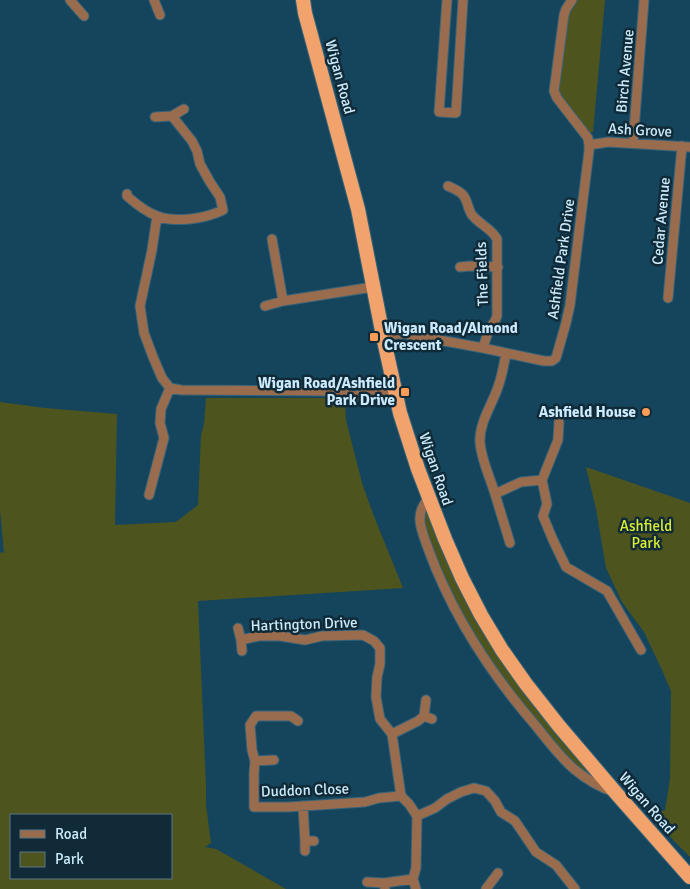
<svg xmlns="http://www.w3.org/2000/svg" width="690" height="889" viewBox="0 0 690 889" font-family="Signika,sans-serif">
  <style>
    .green { fill: #4e541e; fill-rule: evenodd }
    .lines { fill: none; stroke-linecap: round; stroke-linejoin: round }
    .minor-casing { stroke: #36637a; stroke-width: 11 }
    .trunk-casing { stroke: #36637a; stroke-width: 16 }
    .minor { stroke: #996c4d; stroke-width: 9 }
    .trunk { stroke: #f2a26b; stroke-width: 14 }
    .poi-dot { fill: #fd9c56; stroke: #102a37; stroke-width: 2 }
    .labels { text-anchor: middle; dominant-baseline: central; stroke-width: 5; stroke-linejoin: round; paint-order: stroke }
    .street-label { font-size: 15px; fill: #cceafd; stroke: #102a37 }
    .poi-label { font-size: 15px; font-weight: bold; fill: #cceafd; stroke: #102a37; text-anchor: end }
    .park-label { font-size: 15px; fill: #dded2f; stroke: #102a37 }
  </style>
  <rect width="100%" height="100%" fill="#15455d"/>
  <path class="green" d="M575 0H605L593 132 588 133 561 97 557 87 569 8Z
    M206 398H338L345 401 346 420 362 483 373 514 403 588 198 601 206 785V805L211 843 205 847 216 849 286 889H0V552L4 553 0 510V402L45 408 117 414 115 525 176 522 198 505 201 435 204 424ZM11 815H171V878H11Z
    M586 467 690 503V857L673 840 654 815 665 810 670 779 671 691 662 670 644 632 622 602 606 568 596 509Z
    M424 503 481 615 616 793 598 786 551 743 462 625 423 534Z"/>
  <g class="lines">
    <g class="minor-casing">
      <path id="minor" d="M70 0 84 16
        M154 0 160 15
        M447 0 439 112 456 113 463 0
        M155 117 172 116 184 109
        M633 143 644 0
        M589 145 608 142 690 147
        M448 186C452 188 458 190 462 194 468 199 467 208 472 215 479 224 492 229 497 239V316L495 321 489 329 483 348
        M127 194V196C136 204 146 212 157 216 175 223 205 219 223 210L220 197 210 182 200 164 197 151 192 141 172 116
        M157 216 152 250 140 306 144 333 153 357 162 378 170 388 181 390 324 391 354 396 395 390
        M272 239 283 301
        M460 267 470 266 498 267
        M668 298 682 146
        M265 306 283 301 373 287
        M383 336 398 334H406L483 348 544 361H552L556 358 566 323 570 305 589 151V145L588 138 557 98 554 91 564 15 566 9 572 0
        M506 353C504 365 502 376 498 387 492 405 479 423 480 442 481 459 490 477 495 494L521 482 542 480 547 504 543 516 553 540 566 567 607 591 641 650
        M542 480 558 440 559 422
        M495 494 510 543
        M149 495 164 438 160 423 161 409 170 388
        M429 498C424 503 420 511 420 518 419 527 426 542 429 551 453 616 491 674 536 726 548 741 560 757 574 769 586 779 599 787 614 792
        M238 628 241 640 242 651
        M241 640 259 636H280L305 640 322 636 363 635 374 641 380 648V664L377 677 376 697 380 719 392 734 401 796 409 804 417 816 416 868 413 879 416 889
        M426 700 424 716 432 719
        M298 721 291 716H256L250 725 252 750 255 761 254 773V807H288L365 802 379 798 401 796
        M392 734 418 721 424 716
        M255 761 274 760
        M303 806 305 841
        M417 816 435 808 447 799 461 792 474 788 486 791 495 801 501 812 515 821 536 852 556 865 575 889
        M305 851V841H314
        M367 882 384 883 385 889
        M384 883 413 879
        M486 889 498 873"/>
    </g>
    <g class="trunk-casing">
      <path id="trunk" d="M303 0 305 13 358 209 383 336 400 413 418 469 445 539 462 578 481 615 502 650 526 684 559 726 616 793 690 877"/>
    </g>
    <use href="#minor" class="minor"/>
    <use href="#trunk" class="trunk"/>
  </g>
  <g class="poi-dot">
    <rect x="369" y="332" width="10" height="10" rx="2.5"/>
    <rect x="400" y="387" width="10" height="10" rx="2.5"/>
    <circle cx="646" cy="412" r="5"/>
  </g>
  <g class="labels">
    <g class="street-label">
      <text transform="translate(625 71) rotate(-85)">Birch Avenue</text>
      <text transform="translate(340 77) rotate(75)">Wigan Road</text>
      <text transform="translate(640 130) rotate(3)">Ash Grove</text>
      <text transform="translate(661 221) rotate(-85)">Cedar Avenue</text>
      <text transform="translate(561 259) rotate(-82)">Ashfield Park Drive</text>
      <text transform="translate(482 274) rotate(-92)">The Fields</text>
      <text transform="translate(436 469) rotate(71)">Wigan Road</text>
      <text transform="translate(304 624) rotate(-2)">Hartington Drive</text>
      <text transform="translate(305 790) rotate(-2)">Duddon Close</text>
      <text transform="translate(647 803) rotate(49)">Wigan Road</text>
    </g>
    <g class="poi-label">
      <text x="384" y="328" text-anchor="start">Wigan Road/Almond<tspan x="384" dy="17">Crescent</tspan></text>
      <text x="395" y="383">Wigan Road/Ashfield<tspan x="395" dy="17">Park Drive</tspan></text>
      <text x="636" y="412">Ashfield House</text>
    </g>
    <g class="park-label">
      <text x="646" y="526">Ashfield<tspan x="646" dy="17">Park</tspan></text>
    </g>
  </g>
  <rect x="10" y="814" width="162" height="65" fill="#102a37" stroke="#5b7786"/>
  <rect x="20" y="830" width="25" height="8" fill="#996c4d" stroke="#5b7786"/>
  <text x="55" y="839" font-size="15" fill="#cceafd">Road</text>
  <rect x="20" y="852" width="25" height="15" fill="#4e541e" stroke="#5b7786"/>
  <text x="55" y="864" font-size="15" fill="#cceafd">Park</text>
</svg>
